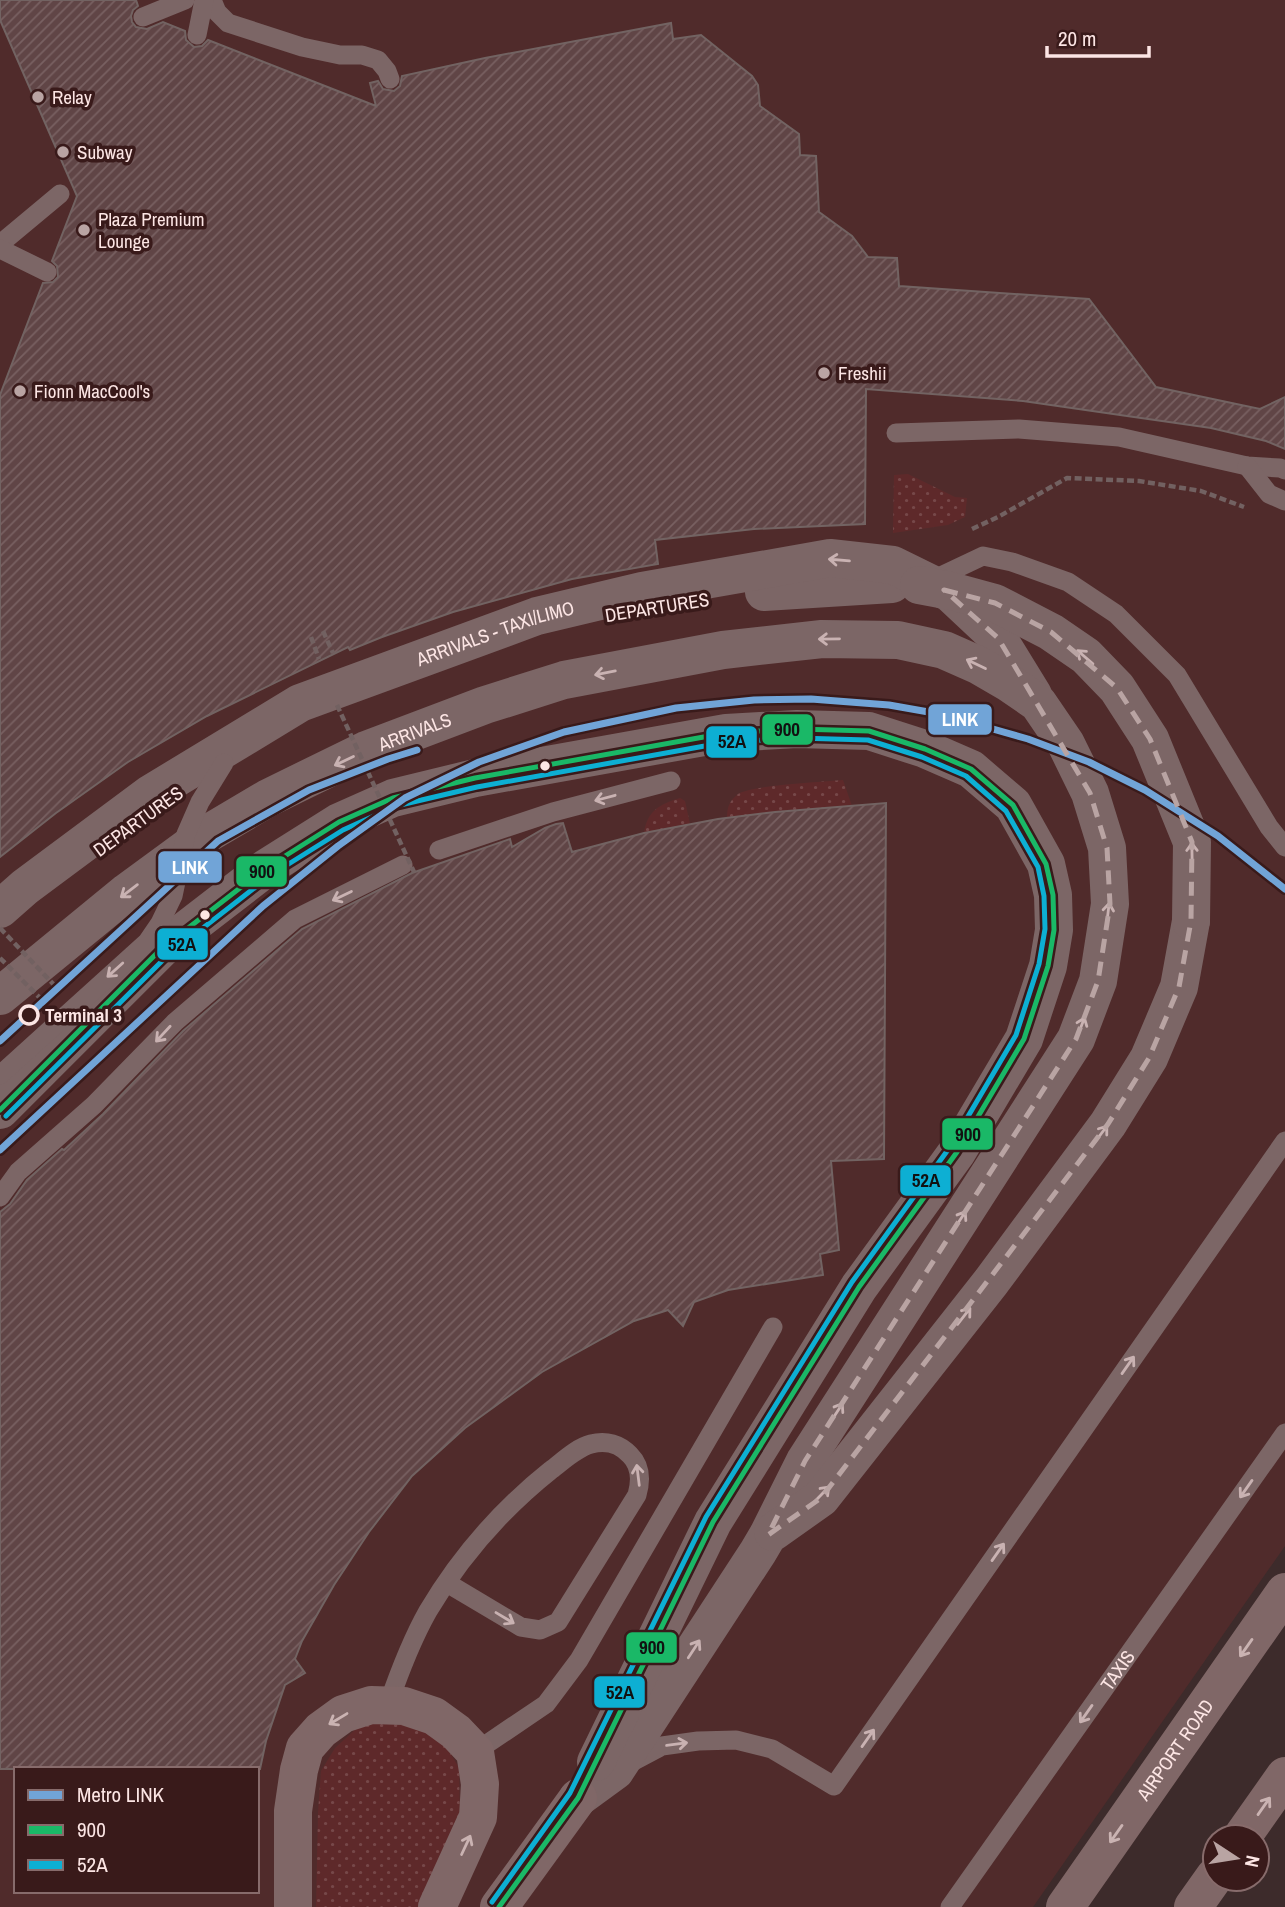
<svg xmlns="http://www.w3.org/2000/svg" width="1285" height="1907" viewBox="0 0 1285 1907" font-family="'Archivo Narrow',sans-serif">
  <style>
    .built { fill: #502b2b; fill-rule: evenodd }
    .grass { fill: url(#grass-dots) }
    .building { fill: url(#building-hatch); stroke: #726362; stroke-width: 2 }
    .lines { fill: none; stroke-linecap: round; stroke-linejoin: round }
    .path { stroke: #726161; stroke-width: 4.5; stroke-dasharray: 7 3.5; stroke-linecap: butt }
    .lane { stroke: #7c6666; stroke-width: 19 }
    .street { stroke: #7c6666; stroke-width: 38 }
    .secondary { stroke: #806767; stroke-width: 38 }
    .path-bridge { stroke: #726161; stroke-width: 4.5; stroke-dasharray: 7 3.5; stroke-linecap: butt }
    .lane-bridge { stroke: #7c6666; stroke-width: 19 }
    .street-bridge { stroke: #7c6666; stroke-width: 38 }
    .bus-1-casing { stroke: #391a1a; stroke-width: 10 }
    .bus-2-casing { stroke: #391a1a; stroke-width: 10 }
    .bus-1 { stroke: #1ab867; stroke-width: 5 }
    .bus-2 { stroke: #0dafd3; stroke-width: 5 }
    .metro-1-casing { stroke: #391a1a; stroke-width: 12 }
    .metro-1 { stroke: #71a4d7; stroke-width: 7 }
    .oneway { stroke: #c9b2b2 }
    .oneway2 { stroke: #cab3b2 }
    .marked { fill: none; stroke: #b9a4a3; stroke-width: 5; stroke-dasharray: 14 9; stroke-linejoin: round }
    .poi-dot { fill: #b9a4a3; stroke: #391a1a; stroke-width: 2.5 }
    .bus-dot { fill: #fce5e4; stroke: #391a1a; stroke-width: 2.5 }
    .stop-dot { fill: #391a1a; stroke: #fce5e4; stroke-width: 3.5 }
    .labels { text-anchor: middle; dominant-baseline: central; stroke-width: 7; stroke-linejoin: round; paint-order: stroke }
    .poi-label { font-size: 19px; fill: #fce5e4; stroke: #391a1a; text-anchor: start }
    .street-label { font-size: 19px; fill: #fce5e4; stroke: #391a1a }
    .stop-label { font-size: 19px; font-weight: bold; fill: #fce5e4; stroke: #391a1a; text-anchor: start }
    .line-badge { stroke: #391a1a; stroke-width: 2.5 }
    .badge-label { font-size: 19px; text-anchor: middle; font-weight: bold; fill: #fff }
    .pale-badge-label { font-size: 19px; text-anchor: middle; font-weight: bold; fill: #111 }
  </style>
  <defs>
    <pattern id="grass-dots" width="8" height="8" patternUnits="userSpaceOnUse" patternTransform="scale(1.75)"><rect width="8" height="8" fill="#5e292a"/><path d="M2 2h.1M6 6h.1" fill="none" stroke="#764849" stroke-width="1.8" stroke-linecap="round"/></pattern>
    <pattern id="building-hatch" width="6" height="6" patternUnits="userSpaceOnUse" patternTransform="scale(1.75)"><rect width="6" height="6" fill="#604546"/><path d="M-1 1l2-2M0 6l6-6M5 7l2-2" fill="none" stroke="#786061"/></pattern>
  </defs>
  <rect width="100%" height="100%" fill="#3d2b2b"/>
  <path class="built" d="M0 0H1285V1546L1033 1907H0ZM16 1769H257V1891H16Z"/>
  <path class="grass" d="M908 474 955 497 967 498 965 517 948 525 893 533 894 475Z
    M843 780 852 806 775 812 727 818C727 808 729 801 738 794 752 785 822 782 843 780Z
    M680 798 685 801 690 824 644 833C647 811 660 804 680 798Z
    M388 1721 415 1725 446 1746 459 1768 460 1819 435 1884 418 1907H316L318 1812 321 1771 335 1748 358 1727Z"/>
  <path class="building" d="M0 0H136L138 6 133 10 131 16 132 22 136 27 147 29 163 22 185 31 186 40 194 47 202 46 208 40 376 106 370 83 378 81 383 89 394 91 400 86 402 76 485 58 671 23 673 39 701 35 752 76 758 85 760 106 799 134 800 155 816 156 819 212 852 236 868 257 897 258 899 286 1089 299 1156 387 1260 409 1285 397V449L1266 441 1211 428 1127 416 1023 401 866 389 865 524 754 529 655 540 658 564 572 579 453 612 382 637 350 650 348 647 207 716 128 762 56 813 0 857V395L43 283 53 282 58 277 57 266 52 261 77 196 0 20Z
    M886 803 884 1159 831 1161 839 1250 820 1254 823 1275 728 1290 694 1302 683 1326 668 1310 634 1321 542 1372 465 1428 412 1476 369 1532 334 1585 302 1641 295 1659 305 1673 285 1685 266 1741 260 1769H0V1212L10 1204 27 1180 62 1149 64 1150 103 1114 183 1031 302 929 412 873 510 839 512 847 545 828 556 824 563 823 572 852 644 833 718 819 775 812Z"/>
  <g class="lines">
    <path class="path" d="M972 529 998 517 1067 478 1139 481 1201 491 1244 507
      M323 631 333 653
      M311 637 319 659"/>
    <g class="lane">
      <path d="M212 0 217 12 228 23 302 47 340 55H362L378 60 387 71 390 79"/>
      <path d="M143 17 185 0"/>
      <path d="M197 35 204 0"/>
      <path d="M0 244 60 194"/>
      <path d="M0 249 47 272"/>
      <path d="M896 433 1019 429 1119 437 1247 466 1280 468 1285 470"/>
      <path d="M1247 466 1269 494 1285 501"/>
      <path d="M928 582 983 556 1012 562 1068 582 1116 614 1177 675 1269 827 1285 847"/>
      <path d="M439 850 553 812 671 781"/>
      <path d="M0 1197 18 1172 94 1105 175 1022 295 919 403 865"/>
      <path d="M388 1705C399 1673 411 1641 428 1611 460 1557 502 1509 551 1470 563 1461 576 1448 591 1444 606 1440 620 1444 630 1455 641 1466 641 1481 637 1495L558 1622 540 1630 521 1627 447 1583"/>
      <path d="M475 1752 546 1704 579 1660 773 1327"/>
      <path d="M628 1764 662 1746 698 1741 736 1740 772 1749 834 1786 1285 1141"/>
      <path id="s1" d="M950 1907 1285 1433"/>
    </g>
    <g class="street">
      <path d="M764 592 892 584"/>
      <path id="s2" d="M0 909 25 887 150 794 300 703 537 616 642 591 830 558 893 565 950 593 998 638 1033 695"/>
      <path id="s3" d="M0 996 127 892 202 837 268 798 366 750 485 705 564 680 723 650 822 639 898 640 944 650 978 665 1009 683 1038 703 1066 744 1090 793 1107 848 1110 904 1098 981 1076 1039 805 1461 768 1535 758 1552 615 1771 578 1798"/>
      <path d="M0 1110 161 949 266 868 339 822 393 798 475 778 726 733 797 729 869 731 925 749 971 769 1013 805 1046 864 1053 895 1054 930 1048 966 1024 1039 957 1152 859 1287 713 1522 596 1762"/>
      <path d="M773 1532 821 1498 991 1282 1108 1124 1149 1058 1179 987 1191 921"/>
    </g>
    <g class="secondary">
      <path d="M1242 1837 1285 1776"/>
      <path d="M293 1907V1811L299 1770 305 1748 321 1730 343 1714 371 1705 404 1706 434 1716 456 1732 475 1752 480 1784 478 1817 437 1907"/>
      <path d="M499 1907 578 1798"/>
      <path id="s4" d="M1065 1907 1285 1592"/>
      <path d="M1193 1907 1215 1876"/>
    </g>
    <path class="path-bridge" d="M337 705 414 872
      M0 928 56 987
      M0 958 44 1002"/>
    <path class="lane-bridge" d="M0 1075 147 942 160 923 173 896 186 834 200 802 224 763"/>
    <path class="street-bridge" d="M919 585 951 591 995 603 1051 632 1086 656 1117 688 1150 739 1192 842 1191 921"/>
    <g class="bus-1-casing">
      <path id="bus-1" d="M0 1110 161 949 266 868 339 822 393 798 475 778 726 733 797 729 869 731 925 749 971 769 1013 805 1046 864 1053 895 1054 930 1048 966 1024 1039 957 1152 859 1287 713 1522 578 1798 499 1907"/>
    </g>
    <g class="bus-2-casing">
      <path id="bus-2" d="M6 1116 167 956 271 875 343 830 396 806 477 787 727 742 797 738 868 740 922 757 966 776 1006 811 1038 867 1044 896 1045 929 1039 964 1016 1035 950 1147 852 1282 706 1517 570 1793 492 1902"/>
    </g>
    <use href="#bus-1" class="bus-1"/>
    <use href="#bus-2" class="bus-2"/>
    <g class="metro-1-casing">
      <path id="metro-1" d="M0 1041 218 841 309 790 388 759 417 750
        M0 1150 263 906 338 846 405 798 479 762 564 732 676 708 754 700 811 699 889 705 940 714 1028 739 1089 762 1145 790 1218 836 1285 889"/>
    </g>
    <use href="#metro-1" class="metro-1"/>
  </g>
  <defs><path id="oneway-shaft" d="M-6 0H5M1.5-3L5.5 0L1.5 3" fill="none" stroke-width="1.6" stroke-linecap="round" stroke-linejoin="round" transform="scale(1.75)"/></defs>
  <g class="oneway">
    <use href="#oneway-shaft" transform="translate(839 560) rotate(-175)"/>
    <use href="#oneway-shaft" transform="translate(829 639) rotate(179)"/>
    <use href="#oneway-shaft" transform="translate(1085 657) rotate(-139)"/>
    <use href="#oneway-shaft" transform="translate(976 664) rotate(-154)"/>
    <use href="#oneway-shaft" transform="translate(605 673) rotate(169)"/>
    <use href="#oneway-shaft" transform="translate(344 761) rotate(154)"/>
    <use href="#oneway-shaft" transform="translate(605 798) rotate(165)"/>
    <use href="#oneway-shaft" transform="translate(1192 853) rotate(-91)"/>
    <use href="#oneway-shaft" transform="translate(129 891) rotate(143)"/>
    <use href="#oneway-shaft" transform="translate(342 896) rotate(154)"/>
    <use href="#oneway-shaft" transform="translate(1108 913) rotate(-83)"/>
    <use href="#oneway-shaft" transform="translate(115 970) rotate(138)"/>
    <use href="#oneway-shaft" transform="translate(1081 1027) rotate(-69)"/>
    <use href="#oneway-shaft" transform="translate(163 1034) rotate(133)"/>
    <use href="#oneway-shaft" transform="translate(1101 1134) rotate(-53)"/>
    <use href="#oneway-shaft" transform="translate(960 1220) rotate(-57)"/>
    <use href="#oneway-shaft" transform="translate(964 1316) rotate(-52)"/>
    <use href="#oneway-shaft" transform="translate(1128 1365) rotate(-55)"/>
    <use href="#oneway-shaft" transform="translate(837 1412) rotate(-57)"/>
    <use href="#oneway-shaft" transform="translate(638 1475) rotate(-97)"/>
    <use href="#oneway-shaft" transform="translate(1246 1489) rotate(125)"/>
    <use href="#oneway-shaft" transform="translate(822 1494) rotate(-46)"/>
    <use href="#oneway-shaft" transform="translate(998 1552) rotate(-55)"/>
    <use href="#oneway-shaft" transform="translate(505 1618) rotate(31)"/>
    <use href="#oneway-shaft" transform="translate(694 1649) rotate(-57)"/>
    <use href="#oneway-shaft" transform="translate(1086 1714) rotate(125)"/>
    <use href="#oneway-shaft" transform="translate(868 1738) rotate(-55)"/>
    <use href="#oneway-shaft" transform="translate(677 1744) rotate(-8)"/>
  </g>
  <g class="oneway2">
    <use href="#oneway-shaft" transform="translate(1246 1648) rotate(125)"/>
    <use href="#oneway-shaft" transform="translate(338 1719) rotate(149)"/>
    <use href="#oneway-shaft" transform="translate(1264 1806) rotate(-55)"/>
    <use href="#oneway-shaft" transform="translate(1116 1834) rotate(125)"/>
    <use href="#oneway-shaft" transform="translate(466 1845) rotate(-65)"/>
  </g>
  <path class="marked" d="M944 590 995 603 1051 632 1117 688 1150 739 1192 842 1191 921 1179 987 1149 1058 1108 1124 821 1498 768 1535 805 1461 1076 1039 1098 981 1110 904 1107 848 1090 793 998 638Z"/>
  <g class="poi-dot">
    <circle cx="38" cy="97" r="7"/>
    <circle cx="63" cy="152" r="7"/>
    <circle cx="84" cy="230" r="7"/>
    <circle cx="824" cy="373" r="7"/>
    <circle cx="20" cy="391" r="7"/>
  </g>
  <g class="bus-dot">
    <circle cx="545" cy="766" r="6"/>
    <circle cx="205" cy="915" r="6"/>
  </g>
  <circle class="stop-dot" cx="29" cy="1015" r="9"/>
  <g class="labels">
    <g class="poi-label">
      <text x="52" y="97">Relay</text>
      <text x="77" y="152">Subway</text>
      <text x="98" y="219">Plaza Premium<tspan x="98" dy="22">Lounge</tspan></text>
      <text x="838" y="373">Freshii</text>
      <text x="34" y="391">Fionn MacCool's</text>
    </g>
    <g class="street-label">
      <text transform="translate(657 607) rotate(-9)">DEPARTURES</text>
      <text stroke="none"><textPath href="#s2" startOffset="572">ARRIVALS - TAXI/LIMO</textPath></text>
      <text stroke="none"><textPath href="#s3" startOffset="495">ARRIVALS</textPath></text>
      <text transform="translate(138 821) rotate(-36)">DEPARTURES</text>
      <text stroke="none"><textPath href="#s1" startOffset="290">TAXIS</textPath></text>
      <text stroke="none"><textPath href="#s4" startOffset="192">AIRPORT ROAD</textPath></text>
    </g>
    <g class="stop-label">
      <text x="45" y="1015">Terminal 3</text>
    </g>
  </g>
  <g class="line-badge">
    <rect x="927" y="703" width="66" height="33" rx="7" fill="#71a4d7"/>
    <rect x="761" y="713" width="53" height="33" rx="7" fill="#1ab867"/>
    <rect x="705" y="725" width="53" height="34" rx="7" fill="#0dafd3"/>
    <rect x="157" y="850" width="66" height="34" rx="7" fill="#71a4d7"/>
    <rect x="235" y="855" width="53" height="33" rx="7" fill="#1ab867"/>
    <rect x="156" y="927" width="53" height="34" rx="7" fill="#0dafd3"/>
    <rect x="941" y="1117" width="53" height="34" rx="7" fill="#1ab867"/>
    <rect x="899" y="1164" width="53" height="33" rx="7" fill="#0dafd3"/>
    <rect x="625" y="1631" width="53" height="33" rx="7" fill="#1ab867"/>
    <rect x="593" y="1675" width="53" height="34" rx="7" fill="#0dafd3"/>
  </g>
  <g class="badge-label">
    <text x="960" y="726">LINK</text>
    <text x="190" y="874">LINK</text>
  </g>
  <g class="pale-badge-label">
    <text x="787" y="736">900</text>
    <text x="732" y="748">52A</text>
    <text x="262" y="878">900</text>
    <text x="182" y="951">52A</text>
    <text x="968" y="1141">900</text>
    <text x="926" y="1187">52A</text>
    <text x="652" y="1654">900</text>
    <text x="620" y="1699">52A</text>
  </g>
  <rect x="14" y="1767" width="245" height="126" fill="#391a1a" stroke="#876b6b" stroke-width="2"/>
  <rect x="28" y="1790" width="35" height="10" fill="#71a4d7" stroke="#876b6b" stroke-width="2"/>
  <text x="77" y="1802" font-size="21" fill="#fce5e4">Metro LINK</text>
  <rect x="28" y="1825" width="35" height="10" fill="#1ab867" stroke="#876b6b" stroke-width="2"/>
  <text x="77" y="1837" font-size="21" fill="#fce5e4">900</text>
  <rect x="28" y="1860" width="35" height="10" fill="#0dafd3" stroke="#876b6b" stroke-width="2"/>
  <text x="77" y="1872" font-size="21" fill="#fce5e4">52A</text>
  <g transform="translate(1236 1858) rotate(102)"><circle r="33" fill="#391a1a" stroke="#876b6b" stroke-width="2"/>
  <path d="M0-5L12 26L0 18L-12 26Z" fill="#b9a4a3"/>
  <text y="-10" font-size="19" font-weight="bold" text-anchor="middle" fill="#fce5e4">N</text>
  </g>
  <path d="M1047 46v10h102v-10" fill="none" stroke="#fce5e4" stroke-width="3.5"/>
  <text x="1058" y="46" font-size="21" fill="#fce5e4" stroke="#391a1a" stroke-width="5" paint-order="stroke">20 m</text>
</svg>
